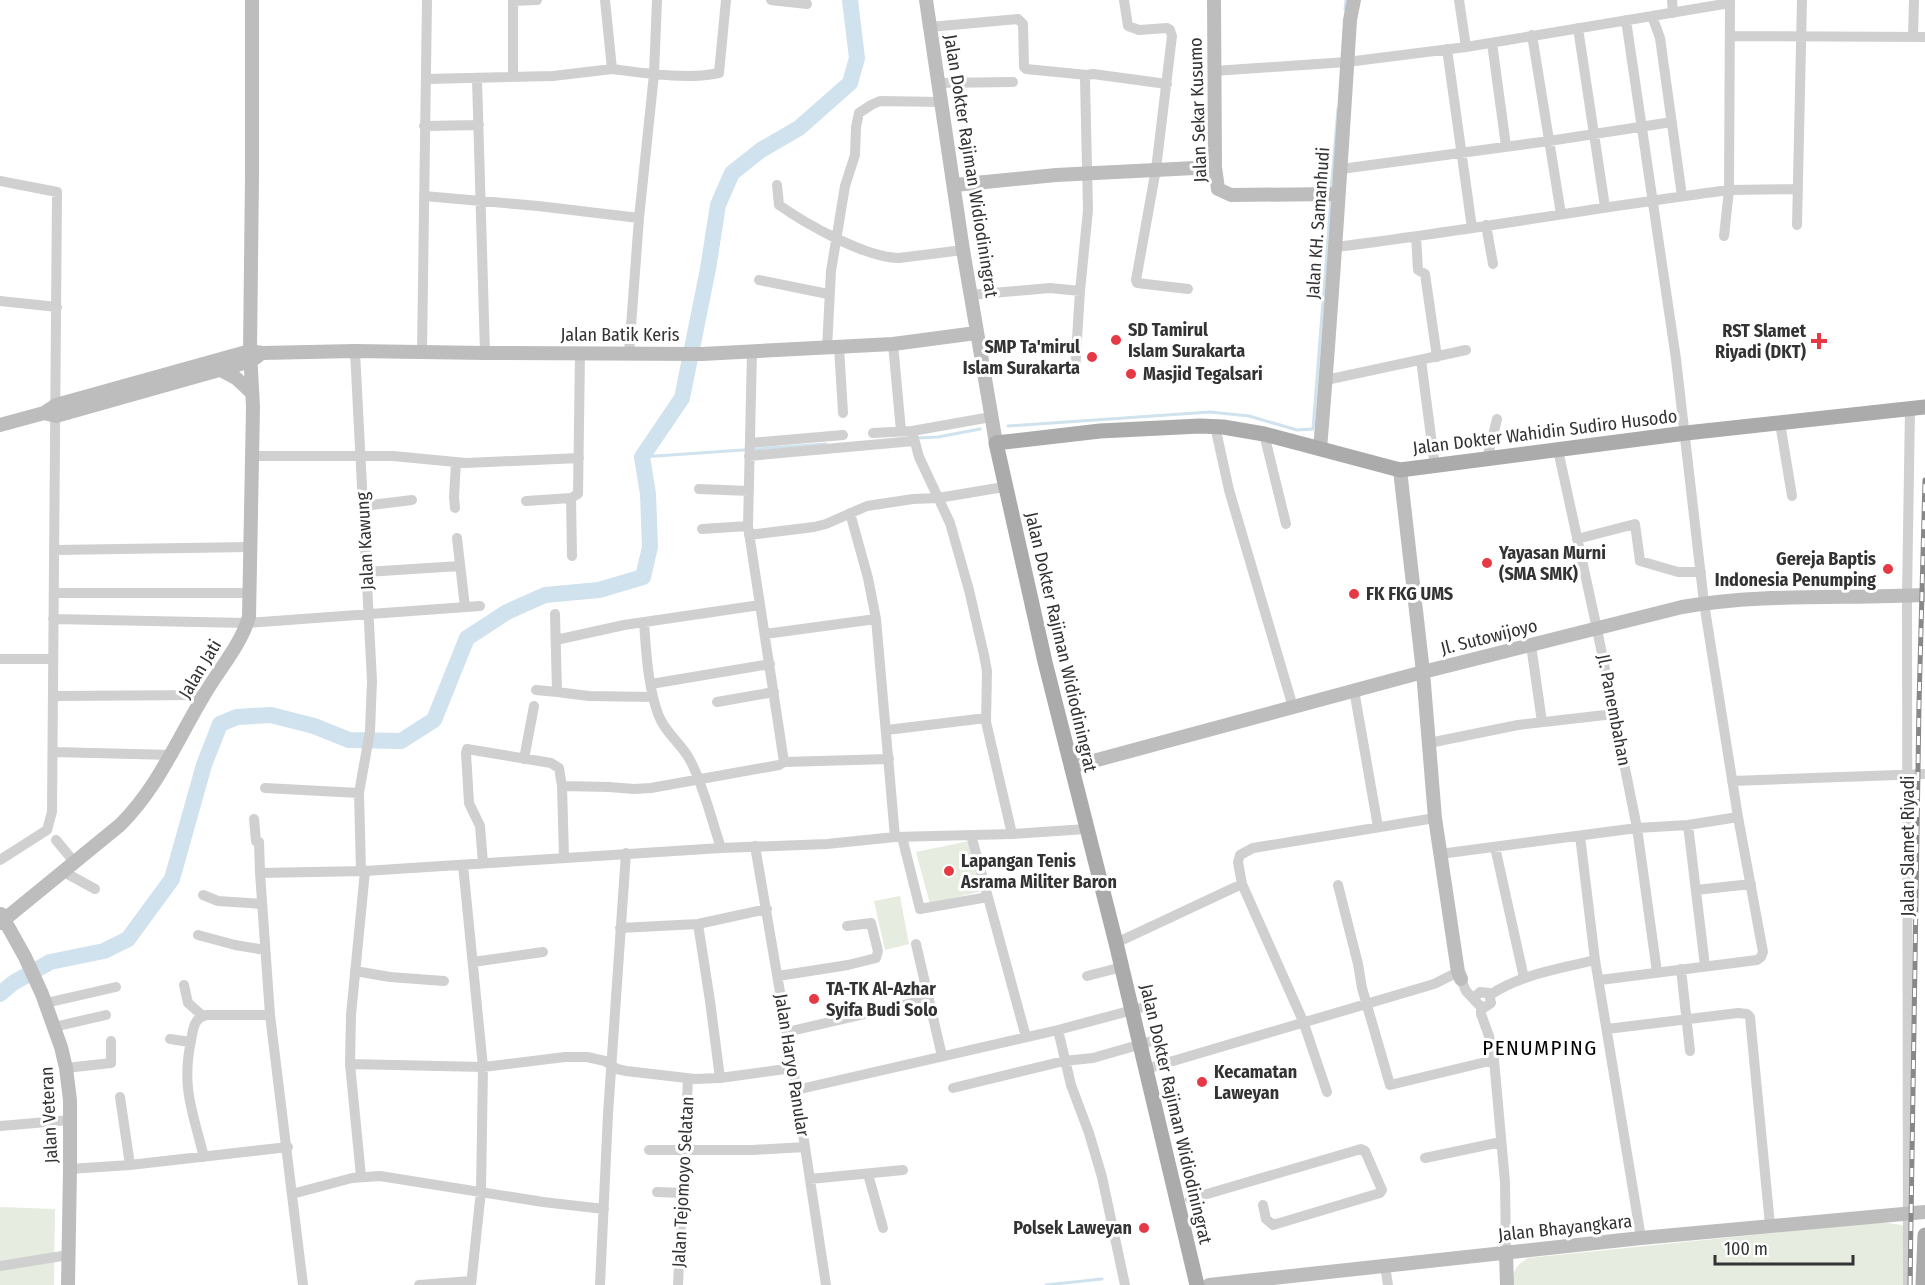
<svg xmlns="http://www.w3.org/2000/svg" width="1925" height="1285" viewBox="0 0 1925 1285" font-family="'Fira Sans Condensed',sans-serif">
  <style>
    .green { fill: #e6ecdf }
    .lines { fill: none; stroke-linecap: round; stroke-linejoin: round }
    .stream { stroke: #cfe2ee; stroke-width: 3 }
    .river { stroke: #cfe2ee; stroke-width: 16 }
    .street { stroke: #d0d0d0; stroke-width: 10 }
    .secondary { stroke: #bdbdbd; stroke-width: 14 }
    .primary { stroke: #ababab; stroke-width: 15 }
    .rail-casing { stroke: #888; stroke-width: 5 }
    .rail { stroke: #fff; stroke-width: 3; stroke-dasharray: 9; stroke-linecap: butt }
    .poi-dot { fill: #e63946; stroke: #fff; stroke-width: 2 }
    .labels { text-anchor: middle; dominant-baseline: central; stroke-width: 6; stroke-linejoin: round; paint-order: stroke }
    .street-label { font-size: 18px; fill: #333; stroke: #fff }
    .poi-label { font-size: 18px; font-weight: bold; fill: #333; stroke: #fff; text-anchor: start }
    .quarter-label { font-size: 21px; letter-spacing: 1.5px; fill: #000; stroke: #fff }
  </style>
  <rect width="100%" height="100%" fill="#fff"/>
  <path class="green" d="M969 841 982 891 930 904 916 852Z
    M900 896 909 944 885 950 874 901Z
    M0 1207 55 1209 54 1285H0Z
    M1881 1222 1902 1225 1905 1228V1285H1513C1512 1271 1516 1265 1528 1258Z"/>
  <g class="lines">
    <path class="stream" d="M1345 10 1346 0
      M1331 190 1338 109
      M1008 426 1210 412 1249 416 1297 430 1313 429 1331 199
      M916 438 938 437 980 429
      M642 457 826 444
      M1046 1285 1102 1279"/>
    <path class="river" d="M0 994 13 983 50 962 104 951 128 939 172 879 204 765 220 724 237 717 271 715 314 726 349 740 401 741 434 720 467 638 507 612 545 595 599 590 643 577 650 547 648 494 642 457 682 398 708 269 718 205 732 173 761 150 799 128 850 83 857 58 850 0"/>
    <path class="street" d="M771 0 807 4
      M1124 0 1128 26 1139 30 1167 28 1170 30 1172 36 1156 169 1136 280 1137 283 1188 289
      M1459 0 1466 47
      M1672 0 1673 13
      M513 1 537 0
      M1652 16 1660 38 1682 196
      M930 27 1018 19 1023 24 1024 67 1026 69 1087 75 1093 74 1167 84
      M1578 28 1605 207
      M1532 35 1561 214
      M1731 36 1925 37
      M1913 37 1914 0
      M1492 43 1506 146
      M1447 49 1472 228
      M612 69C644 73 687 80 719 73L726 0
      M1214 71 1347 62 1466 47 1730 3
      M513 77V0
      M426 79 553 76 612 69 605 0
      M477 79 485 353
      M938 83 1013 82
      M424 126 479 125
      M1341 169 1549 141 1672 122
      M0 181 57 192 52 812 47 830 0 860
      M777 185 779 205C806 224 866 258 899 258L963 250
      M424 196 538 206 639 218
      M1486 225 1493 264
      M1797 225 1802 0
      M1724 236 1729 190 1798 189
      M1416 237 1418 270 1425 274 1437 357
      M1336 247C1467 231 1598 207 1729 190L1730 0
      M759 280 828 294
      M970 295 1050 288 1080 291
      M0 301 57 307
      M893 344 901 431
      M839 347 843 413
      M827 348 831 271 845 186 855 155 856 127 859 113 871 105 880 101 941 102
      M355 351 372 681 370 731 359 793 361 871
      M422 352 427 0
      M629 353 639 218 654 74 657 0
      M1421 360 1435 467
      M1075 371 1080 291 1088 210 1085 80 1087 75
      M1326 380 1466 350
      M1780 423 1792 496
      M1215 426 1229 490 1293 707
      M912 431 919 457 950 523 969 590 984 655 987 671 986 722 1012 834
      M873 433 912 431 991 417
      M1264 434 1286 524
      M750 443 843 435
      M1558 450 1597 629 1637 828 1657 972
      M252 456H393L466 463 579 458
      M749 456 914 441
      M1487 459 1497 419
      M699 489 749 491
      M571 498 572 556
      M526 501 571 498 578 494 580 353
      M363 506 412 500
      M455 508 454 497 456 462
      M850 513 868 578 876 619 895 837
      M702 529 748 526
      M749 535 814 527 826 524 867 506 913 499 938 498 1004 487
      M457 538 465 607
      M1577 539 1635 524 1640 561 1678 572H1701
      M55 550 250 547
      M366 572 460 566
      M54 593H250
      M555 614 557 692 589 696 653 697
      M53 619 247 623 480 606
      M644 622C646 652 648 686 658 714 665 733 681 743 690 760 703 784 712 821 721 848
      M765 634 876 619
      M556 640 624 625 760 605
      M1531 645 1542 722
      M0 659H53
      M651 684 770 664
      M536 690 557 692
      M1354 690 1378 827
      M53 696 203 695
      M717 702 774 692
      M887 730 986 718
      M1429 743 1518 725 1614 714
      M53 752 173 755
      M524 759 534 706
      M784 762 889 759
      M1732 781 1925 774
      M562 786 609 787 634 789 651 788 779 765 784 762 748 526 752 351
      M265 788 359 793
      M254 819 256 841 259 842 260 873
      M1688 825 1705 966
      M971 835 1026 1037
      M1580 836 1595 960 1641 1238
      M902 837 920 909 988 897
      M56 840 75 863
      M755 846 793 1068 826 1285
      M1495 847 1524 978
      M1440 854 1637 828 1688 825 1738 817
      M483 863 480 826 469 803 466 753 467 749 551 763 559 768 562 786 564 857
      M463 865 483 1067 481 1191 471 1285
      M64 872 95 889
      M1338 885 1358 964 1362 988 1390 1085 1494 1060
      M1696 890 1751 884
      M203 895 218 901 262 904
      M698 924 710 1001 720 1078
      M620 928 698 924 767 909
      M198 935 235 945 265 950
      M1116 943 1242 884
      M916 944 942 1056
      M473 962 543 952
      M1681 969 1690 1051
      M355 971 390 977 444 981
      M778 976 848 965 876 958 878 951 871 923 847 926
      M1087 976 1122 967
      M1461 979 1466 991 1481 1007V1014L1489 1036 1494 1060 1505 1182 1506 1252
      M1600 980 1757 960 1761 957 1763 952 1738 817 1704 603 1676 359 1626 20
      M184 985 188 1003 203 1016
      M1490 995C1521 974 1560 969 1595 960
      M1475 1001 1476 996 1480 992 1489 993 1491 1003 1485 1007H1481
      M46 1003 116 987
      M54 1027 106 1015
      M1607 1029 1738 1013 1747 1014 1750 1017 1770 1225
      M1058 1030 1071 1085 1089 1133 1102 1177 1125 1285
      M787 1032 929 999
      M170 1039 190 1042
      M350 1064 483 1067 565 1057H587L605 1061 617 1069 626 1071 695 1079 720 1078 793 1068
      M66 1068 111 1063V1041
      M1146 1069 1434 984 1458 972
      M953 1088 1064 1061 1093 1058 1152 1041
      M796 1090 1058 1030 1144 1007
      M1327 1092 1303 1021 1242 884 1238 862 1240 855 1253 848 1435 818
      M120 1097 130 1165
      M0 1126 70 1120
      M649 1150H752L805 1147
      M204 1157C193 1113 181 1087 191 1041 193 1029 194 1017 207 1015H270
      M1425 1158 1501 1142
      M70 1169 130 1165 288 1147
      M868 1174 883 1228
      M361 1176 350 1064 351 1015 365 871
      M810 1179 903 1170
      M657 1192 682 1193
      M292 1194 352 1178 380 1176 543 1202 604 1209
      M1190 1199 1361 1149 1365 1151 1382 1190 1380 1193 1273 1225 1266 1219 1263 1205
      M0 1266 68 1255
      M1385 1266 1388 1285
      M303 1285 270 1015 260 873 365 871 721 848 827 844 895 837 1012 834 1086 829
      M419 1285 471 1281
      M600 1285 608 1114 626 853
      M678 1285 688 1079
      M1908 1285 1907 596 1910 408"/>
    <path class="secondary" d="M926 0 963 250 996 443
      M1214 0 1215 167 1218 189 1231 195 1338 194
      M955 185 1056 175 1215 167
      M221 370 236 378 252 393
      M44 413 56 416 251 361 258 356
      M0 425 44 413 56 405 250 351 262 353 355 351 485 353 702 354 893 344 976 333
      M1320 449C1332 306 1341 163 1350 20L1354 0
      M1400 470 1423 672 1435 818 1458 972 1461 979
      M1071 767 1423 672 1682 607C1762 593 1844 599 1925 595
      M1 914 25 957 42 994 61 1047 66 1068 70 1100V1169L68 1285
      M0 923 120 825C158 787 176 742 203 697 218 670 240 647 249 617L253 407 250 351 252 176V0
      M1506 1252 1507 1285
      M1209 1285 1641 1238 1925 1212"/>
    <path class="primary" d="M1197 1285 1116 943 1045 662 996 443 1100 431 1200 426 1223 427 1264 434 1400 470 1686 433 1925 407
      M1923 1285 1925 1235"/>
    <g class="rail-casing">
      <path id="rail" d="M1910 1285 1919 704 1925 480"/>
    </g>
    <use href="#rail" class="rail"/>
  </g>
  <g class="poi-dot">
    <circle cx="1116" cy="340" r="6"/>
    <path d="M1816 332h6v6h6v6h-6v6h-6v-6h-6v-6h6z"/>
    <circle cx="1092" cy="357" r="6"/>
    <circle cx="1131" cy="374" r="6"/>
    <circle cx="1487" cy="563" r="6"/>
    <circle cx="1888" cy="569" r="6"/>
    <circle cx="1354" cy="594" r="6"/>
    <circle cx="949" cy="871" r="6"/>
    <circle cx="814" cy="999" r="6"/>
    <circle cx="1202" cy="1082" r="6"/>
    <circle cx="1144" cy="1228" r="6"/>
  </g>
  <g class="labels">
    <g class="street-label">
      <text transform="translate(1198 110) rotate(-92)">Jalan Sekar Kusumo</text>
      <text transform="translate(971 166) rotate(81)">Jalan Dokter Rajiman Widiodiningrat</text>
      <text transform="translate(1318 223) rotate(-86)">Jalan KH. Samanhudi</text>
      <text x="620" y="335">Jalan Batik Keris</text>
      <text transform="translate(1545 432) rotate(-7)">Jalan Dokter Wahidin Sudiro Husodo</text>
      <text transform="translate(365 541) rotate(-93)">Jalan Kawung</text>
      <text transform="translate(1489 637) rotate(-14)">Jl. Sutowijoyo</text>
      <text transform="translate(1061 642) rotate(77)">Jalan Dokter Rajiman Widiodiningrat</text>
      <text transform="translate(200 669) rotate(-59)">Jalan Jati</text>
      <text transform="translate(1614 710) rotate(79)">Jl. Panembahan</text>
      <text transform="translate(1908 846) rotate(-90)">Jalan Slamet Riyadi</text>
      <text transform="translate(792 1065) rotate(81)">Jalan Haryo Panular</text>
      <text transform="translate(1176 1114) rotate(77)">Jalan Dokter Rajiman Widiodiningrat</text>
      <text transform="translate(49 1115) rotate(-93)">Jalan Veteran</text>
      <text transform="translate(683 1182) rotate(-87)">Jalan Tejomoyo Selatan</text>
      <text transform="translate(1565 1228) rotate(-6)">Jalan Bhayangkara</text>
    </g>
    <g class="poi-label">
      <text x="1128" y="330">SD Tamirul<tspan x="1128" dy="21">Islam Surakarta</tspan></text>
      <text x="1806" y="331" text-anchor="end">RST Slamet<tspan x="1806" dy="21">Riyadi (DKT)</tspan></text>
      <text x="1080" y="347" text-anchor="end">SMP Ta'mirul<tspan x="1080" dy="21">Islam Surakarta</tspan></text>
      <text x="1143" y="374">Masjid Tegalsari</text>
      <text x="1499" y="553">Yayasan Murni<tspan x="1499" dy="21">(SMA SMK)</tspan></text>
      <text x="1876" y="559" text-anchor="end">Gereja Baptis<tspan x="1876" dy="21">Indonesia Penumping</tspan></text>
      <text x="1366" y="594">FK FKG UMS</text>
      <text x="961" y="861">Lapangan Tenis<tspan x="961" dy="21">Asrama Militer Baron</tspan></text>
      <text x="826" y="989">TA-TK Al-Azhar<tspan x="826" dy="21">Syifa Budi Solo</tspan></text>
      <text x="1214" y="1072">Kecamatan<tspan x="1214" dy="21">Laweyan</tspan></text>
      <text x="1132" y="1228" text-anchor="end">Polsek Laweyan</text>
    </g>
    <g class="quarter-label">
      <text x="1540" y="1048">PENUMPING</text>
    </g>
  </g>
  <path d="M1715 1255v9h138v-9" fill="none" stroke="#333333" stroke-width="3"/>
  <text x="1724" y="1255" font-size="18" fill="#333333" stroke="#ffffff" stroke-width="4.5" paint-order="stroke">100 m</text>
</svg>
